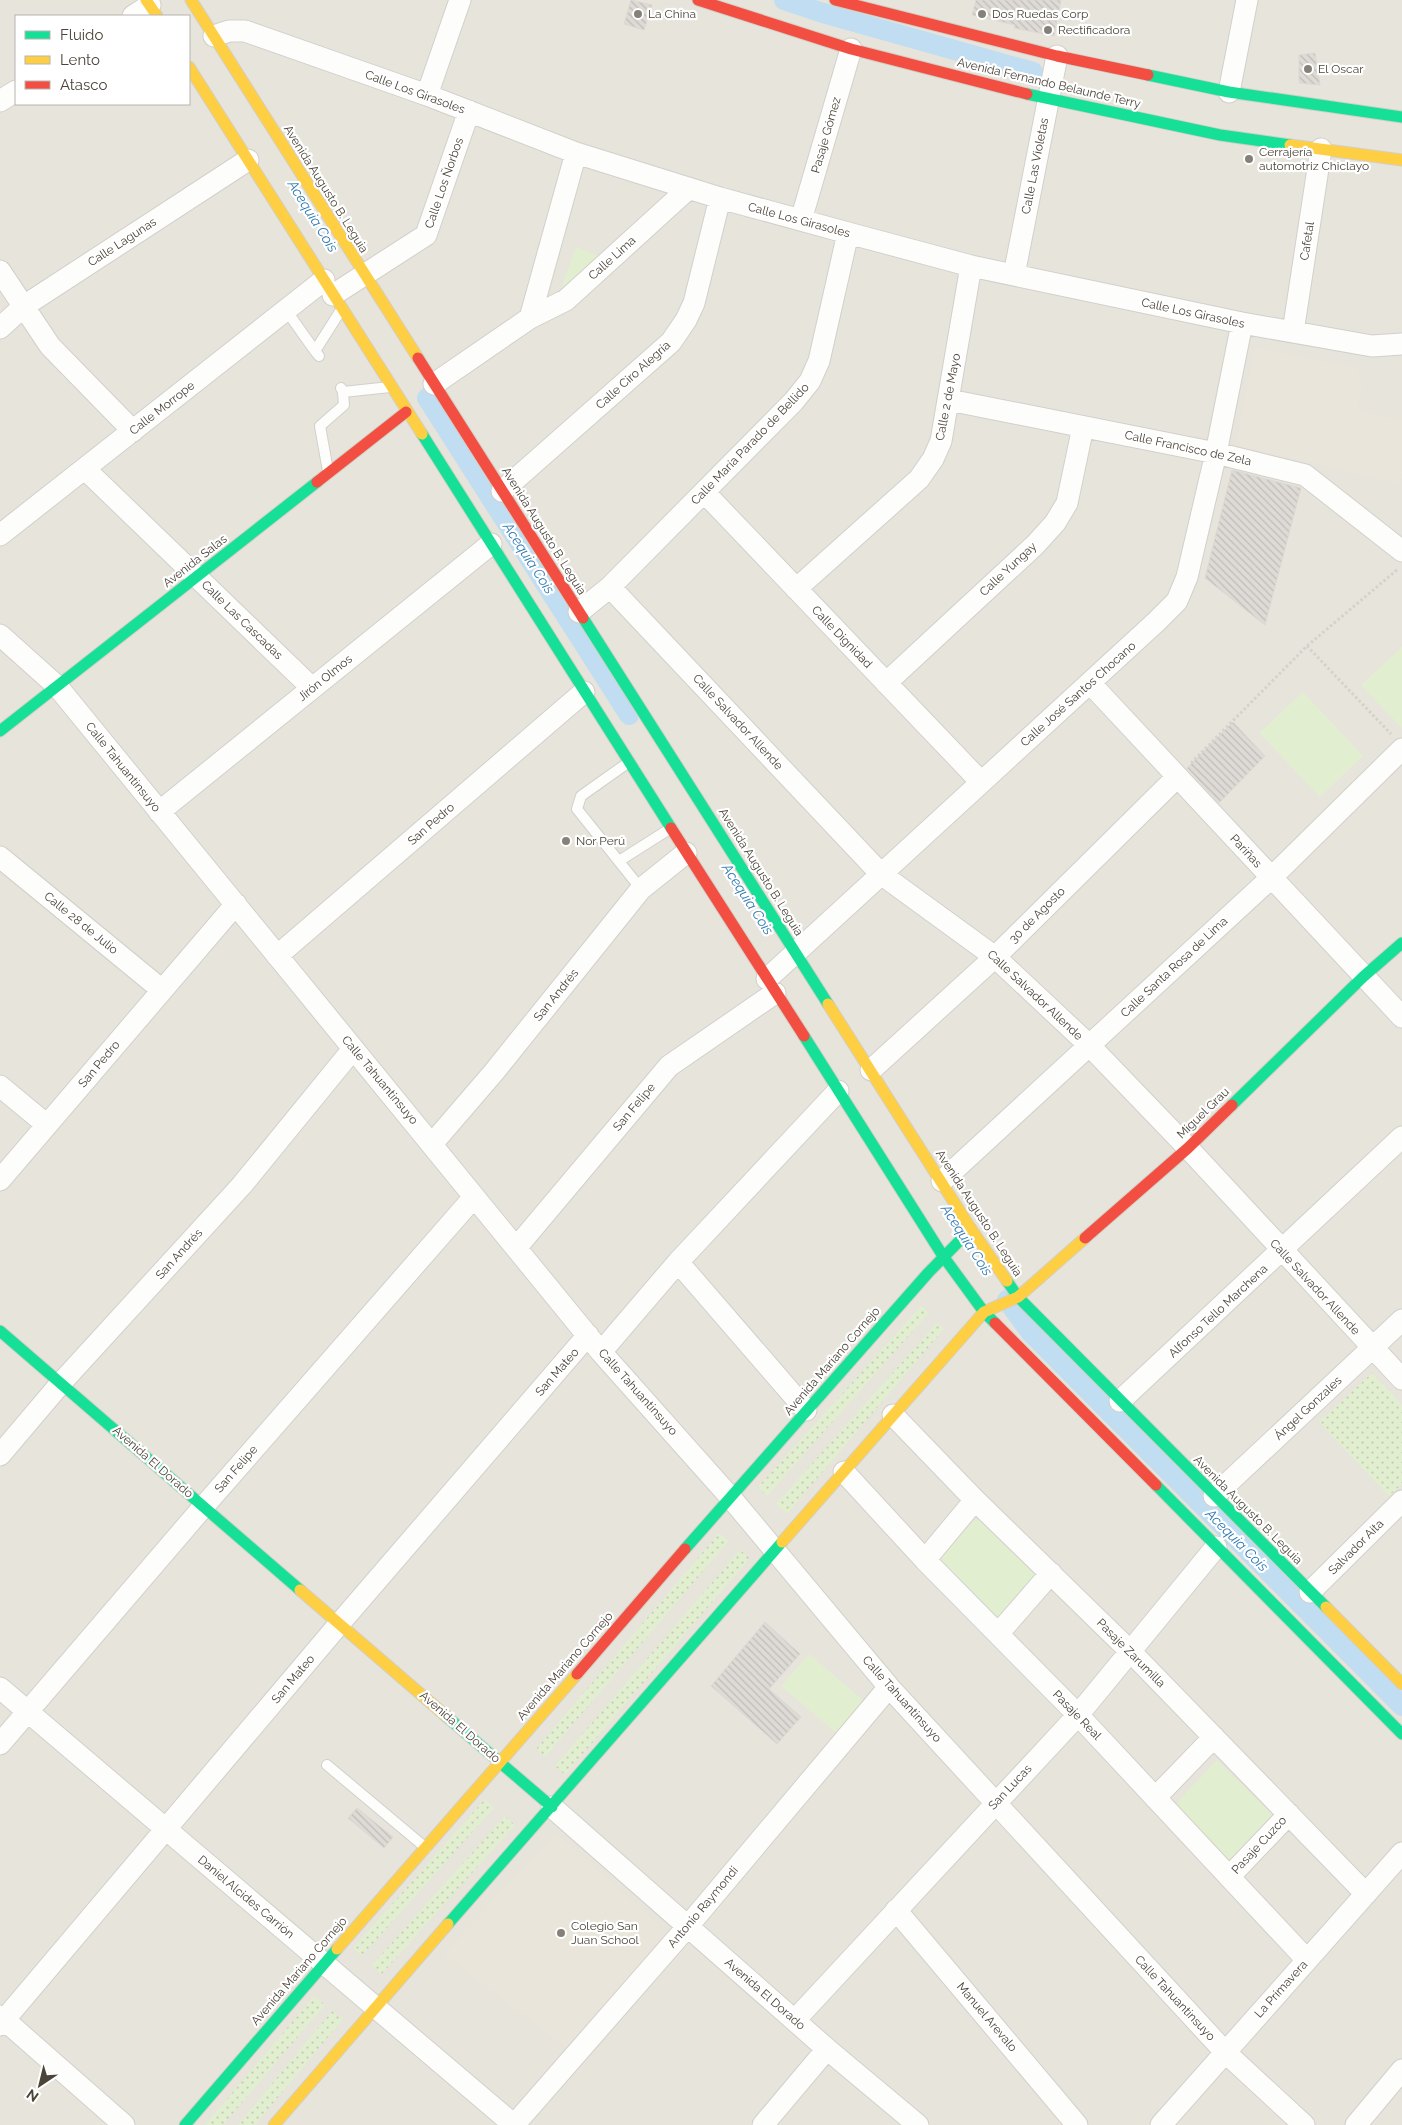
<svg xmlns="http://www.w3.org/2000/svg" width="1402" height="2125" viewBox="0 0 1402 2125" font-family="Raleway,sans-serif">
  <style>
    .residential { fill: #e7e4dc; fill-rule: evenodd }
    .education { fill: #eae5da }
    .grass { fill: url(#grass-dots) }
    .park { fill: #e1eecf }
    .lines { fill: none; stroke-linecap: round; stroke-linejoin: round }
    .canal { stroke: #c0ddf1; stroke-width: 20 }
    .building { fill: url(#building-back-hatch); stroke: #dcd9d4 }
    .lane-casing { stroke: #d2d0cb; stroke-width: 12 }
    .street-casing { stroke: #d2d0cb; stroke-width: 23 }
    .fast-casing { stroke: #d3cfc5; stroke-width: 13 }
    .slow-casing { stroke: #d3cfc5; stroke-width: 13 }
    .jam-casing { stroke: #d3cfc5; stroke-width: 13 }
    .path { stroke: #d3d2cc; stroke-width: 3; stroke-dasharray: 2.5 2.5; stroke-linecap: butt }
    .lane { stroke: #fdfdfc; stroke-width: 10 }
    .street { stroke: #fdfdfc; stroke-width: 21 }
    .fast { stroke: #16e098; stroke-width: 11 }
    .slow { stroke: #ffcf43; stroke-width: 11 }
    .jam { stroke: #f24e42; stroke-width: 11 }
    .poi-dot { fill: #868178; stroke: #fff; stroke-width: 2 }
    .labels { text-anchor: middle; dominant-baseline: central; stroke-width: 4.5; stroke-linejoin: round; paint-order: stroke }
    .poi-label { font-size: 12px; fill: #4b4439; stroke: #fff; text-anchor: start }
    .street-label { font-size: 12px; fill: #4b4439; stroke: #fff }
    .water-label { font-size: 14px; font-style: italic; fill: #2e7ab2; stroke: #fff }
  </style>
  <defs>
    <pattern id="grass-dots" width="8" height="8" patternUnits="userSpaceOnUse" patternTransform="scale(1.25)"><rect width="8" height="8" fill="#e1eecf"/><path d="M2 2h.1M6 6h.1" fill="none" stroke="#c3cdb2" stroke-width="1.8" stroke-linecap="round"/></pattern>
    <pattern id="building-back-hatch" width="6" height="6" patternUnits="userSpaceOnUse" patternTransform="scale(1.25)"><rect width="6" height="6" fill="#dedbd6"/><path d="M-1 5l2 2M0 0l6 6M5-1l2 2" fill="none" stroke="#c0bdb8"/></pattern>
  </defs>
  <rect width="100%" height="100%" fill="#f4f2ee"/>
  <path class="residential" d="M0 0H1402V2125H0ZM16 16H189V104H16Z"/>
  <path class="education" d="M1255 348 1357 368 1362 383 1357 411 1402 420 1401 484 1236 445Z
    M556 1834 660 1925 659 1942 568 2049 444 1954Z"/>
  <path class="grass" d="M921 1306 929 1313 767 1496 758 1487Z
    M937 1323 944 1329 787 1514 776 1504Z
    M1372 1373 1402 1405V1484L1389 1496 1319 1422Z
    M719 1533 729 1541 545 1757 536 1749Z
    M740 1550 750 1558 565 1775 555 1766Z
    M485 1799 494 1808 362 1956 353 1948Z
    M505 1816 515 1825 382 1974 372 1965Z
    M314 1996 325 2005 223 2125H205Z
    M332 2011 343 2019 255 2125H238Z"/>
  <path class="park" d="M576 247 606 259 557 300Z
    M1402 647V728L1361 685Z
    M1303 692 1363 756 1320 797 1259 733Z
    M979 1520 1039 1575 998 1623 941 1564 942 1557 973 1521Z
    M809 1654 864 1701 836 1733 781 1686Z
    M1217 1760 1277 1819 1233 1864 1175 1805Z"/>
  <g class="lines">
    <path class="canal" d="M784 0 823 13 1033 72
      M427 398 629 715
      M1007 1300 1031 1333 1402 1706"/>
  </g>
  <path class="building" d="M631 0 652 5 644 30 624 24Z
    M976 0H1061L1054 36 1014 28 1015 25 972 15Z
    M1315 53 1320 85 1299 83V55Z
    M1232 470 1301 488 1265 625 1205 578Z
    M1233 722 1265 756 1219 803 1187 768Z
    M765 1622 800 1654 769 1689 801 1717 777 1744 711 1686Z
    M357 1808 393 1837 384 1848 348 1818Z"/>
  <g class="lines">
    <g class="lane-casing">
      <path id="lane" d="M286 310 315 351
        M319 356 315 351 341 310
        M341 388 343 392 390 387
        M328 471 320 426 344 405 343 392
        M629 762 581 796 577 809 641 889
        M619 861 671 828
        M327 1765 426 1848"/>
    </g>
    <g class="street-casing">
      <path id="street" d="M133 16 150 5
        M214 36 229 31H245L427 95 576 153 720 198 848 233 971 266 1242 323 1372 346 1402 344
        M1229 92 1247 0
        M427 95 460 0
        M0 101 16 91
        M801 220 851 49
        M0 271 50 346 133 431
        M1014 275 1057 56
        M333 295 426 235 469 111
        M530 318 566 300 689 188
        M0 328 24 306 248 160
        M1293 332 1321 149
        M434 384 530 318 576 153
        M949 400 1216 453 1305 475 1402 551
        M85 469 312 688
        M502 491 671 342 686 320 694 303 720 198
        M704 492 981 782
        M0 535 324 280
        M610 587 881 874 995 957 1089 1045 1188 1148 1402 1379
        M796 589 919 479 933 459 941 441 971 266
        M579 612 610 587 794 401 810 381 819 361 848 233
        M0 635 57 686 601 1352 731 1498 889 1687 1225 2052 1304 2125
        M886 683 1035 545 1055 523 1067 503 1083 427
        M1090 683 1402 1017
        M159 812 491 544
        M0 857 162 990
        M277 956 584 692
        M767 979 1156 622 1177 601 1187 577 1216 453 1242 323
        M871 1070 995 957 1177 777
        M0 1086 47 1125
        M432 1144 494 1072 641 889 686 853
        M0 1180 236 904
        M942 1181 1271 878 1402 749
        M516 1248 669 1066 775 993
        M678 1262 806 1410
        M601 1352 678 1262 838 1091
        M1120 1401 1402 1137
        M893 1415 975 1500 1130 1651 1366 1894
        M0 1455 61 1383 242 1185 353 1049
        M844 1472 925 1560 1078 1715 1307 1960
        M1214 1496 1402 1320
        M925 1560 975 1500
        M1310 1592 1402 1501
        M998 1634 1051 1573
        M0 1688 514 2125
        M0 1744 204 1506 474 1197
        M1155 1798 1214 1737
        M552 1807 827 2049 918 2125
        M1229 1877 1289 1814
        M896 1910 1077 2125
        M0 2016 124 2125
        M795 2020 1078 1715 1216 1547
        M0 2025 340 1623 588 1335
        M514 2125 688 1926 889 1687
        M763 2125 827 2049
        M1161 2125 1402 1853
        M1356 2125 1402 2070"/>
    </g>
    <g class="fast-casing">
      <path id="fast" d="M1148 75 1229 92 1402 117
        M1027 94 1220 135 1290 145
        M422 434 671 828
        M583 618 828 1004
        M0 731 317 482
        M804 1036 943 1256 984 1312 995 1323
        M1232 1105 1363 977 1402 943
        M1007 1281 1018 1297 1326 1607
        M0 1331 300 1590
        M1156 1485 1402 1734
        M685 1549 928 1273 971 1229
        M446 1716 552 1807
        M448 1924 782 1542
        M185 2125 337 1949"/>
    </g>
    <g class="slow-casing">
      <path id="slow" d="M146 0 157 16
        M191 0 418 358
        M189 67 422 434
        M1290 145 1402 160
        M828 1004 971 1229 1007 1281
        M782 1542 984 1312 1018 1297 1085 1238
        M300 1590 446 1716
        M1326 1607 1402 1684
        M337 1949 577 1674
        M274 2125 448 1924"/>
    </g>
    <g class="jam-casing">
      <path id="jam" d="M698 0 851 49 1027 94
        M835 0 1057 56 1148 75
        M418 358 583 618
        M317 482 406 412
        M671 828 804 1036
        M1085 1238 1188 1148 1232 1105
        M995 1323 1156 1485
        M577 1674 685 1549"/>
    </g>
    <path class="path" d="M1307 646 1391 734
      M1191 763 1307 646 1398 569"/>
    <use href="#lane" class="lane"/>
    <use href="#street" class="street"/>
    <use href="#fast" class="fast"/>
    <use href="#slow" class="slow"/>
    <use href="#jam" class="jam"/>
  </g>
  <g class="poi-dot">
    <circle cx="638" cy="14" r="5"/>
    <circle cx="982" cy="14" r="5"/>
    <circle cx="1048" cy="30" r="5"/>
    <circle cx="1308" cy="69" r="5"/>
    <circle cx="1249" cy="159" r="5"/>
    <circle cx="566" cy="841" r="5"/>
    <circle cx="561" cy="1933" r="5"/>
  </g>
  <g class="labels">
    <g class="poi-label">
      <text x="648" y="14">La China</text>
      <text x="992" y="14">Dos Ruedas Corp</text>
      <text x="1058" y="30">Rectificadora</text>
      <text x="1318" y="69">El Oscar</text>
      <text x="1259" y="152">Cerrajería<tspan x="1259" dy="14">automotriz Chiclayo</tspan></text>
      <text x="576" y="841">Nor Perú</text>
      <text x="571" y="1926">Colegio San<tspan x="571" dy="14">Juan School</tspan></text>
    </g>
    <g class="street-label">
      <text transform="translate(1049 83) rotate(13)">Avenida Fernando Belaunde Terry</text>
      <text transform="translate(415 92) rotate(20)">Calle Los Girasoles</text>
      <text transform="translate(826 135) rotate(-74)">Pasaje Gómez</text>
      <text transform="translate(1035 166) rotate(-79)">Calle Las Violetas</text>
      <text transform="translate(444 183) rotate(-71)">Calle Los Ñorbos</text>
      <text transform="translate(326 189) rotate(58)">Avenida Augusto B. Leguia</text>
      <text transform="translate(799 220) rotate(15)">Calle Los Girasoles</text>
      <text transform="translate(1307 241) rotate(-81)">Cafetal</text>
      <text transform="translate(122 242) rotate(-33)">Calle Lagunas</text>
      <text transform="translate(612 258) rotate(-42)">Calle Lima</text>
      <text transform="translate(1193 313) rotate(12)">Calle Los Girasoles</text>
      <text transform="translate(633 375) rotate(-42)">Calle Ciro Alegría</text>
      <text transform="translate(948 397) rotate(-79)">Calle 2 de Mayo</text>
      <text transform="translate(162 408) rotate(-38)">Calle Morrope</text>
      <text transform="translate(750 444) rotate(-46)">Calle María Parado de Bellido</text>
      <text transform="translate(1188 448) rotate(12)">Calle Francisco de Zela</text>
      <text transform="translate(544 531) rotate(58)">Avenida Augusto B. Leguia</text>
      <text transform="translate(195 561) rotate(-38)">Avenida Salas</text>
      <text transform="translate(1008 569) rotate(-43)">Calle Yungay</text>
      <text transform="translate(242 620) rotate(44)">Calle Las Cascadas</text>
      <text transform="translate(842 637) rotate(46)">Calle Dignidad</text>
      <text transform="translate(325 678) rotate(-39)">Jirón Olmos</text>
      <text transform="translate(1078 694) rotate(-42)">Calle José Santos Chocano</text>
      <text transform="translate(738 722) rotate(47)">Calle Salvador Allende</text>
      <text transform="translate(123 767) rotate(51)">Calle Tahuantinsuyo</text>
      <text transform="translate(431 824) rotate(-41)">San Pedro</text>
      <text transform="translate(1246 851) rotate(47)">Pariñas</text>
      <text transform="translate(761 872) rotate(58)">Avenida Augusto B. Leguia</text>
      <text transform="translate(1037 915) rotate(-45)">30 de Agosto</text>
      <text transform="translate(81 923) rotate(39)">Calle 28 de Julio</text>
      <text transform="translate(1174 967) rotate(-43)">Calle Santa Rosa de Lima</text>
      <text transform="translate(556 995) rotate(-51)">San Andrés</text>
      <text transform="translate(1035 995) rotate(43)">Calle Salvador Allende</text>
      <text transform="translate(99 1064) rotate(-50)">San Pedro</text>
      <text transform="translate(380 1080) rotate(50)">Calle Tahuantinsuyo</text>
      <text transform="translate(634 1107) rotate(-50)">San Felipe</text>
      <text transform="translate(1203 1113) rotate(-44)">Miguel Grau</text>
      <text transform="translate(979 1213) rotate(57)">Avenida Augusto B. Leguia</text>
      <text transform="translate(179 1254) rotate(-48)">San Andrés</text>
      <text transform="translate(1315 1287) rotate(47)">Calle Salvador Allende</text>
      <text transform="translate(1218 1311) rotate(-43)">Alfonso Tello Marchena</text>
      <text transform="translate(832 1361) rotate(-49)">Avenida Mariano Cornejo</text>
      <text transform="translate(557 1372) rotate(-49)">San Mateo</text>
      <text transform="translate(638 1392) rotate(48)">Calle Tahuantinsuyo</text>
      <text transform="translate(1308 1408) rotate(-43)">Ángel Gonzales</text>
      <text transform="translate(153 1462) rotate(41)">Avenida El Dorado</text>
      <text transform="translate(236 1469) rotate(-49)">San Felipe</text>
      <text transform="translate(1248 1510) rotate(45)">Avenida Augusto B. Leguia</text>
      <text transform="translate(1356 1547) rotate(-45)">Salvador Aita</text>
      <text transform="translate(1131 1653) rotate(45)">Pasaje Zarumilla</text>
      <text transform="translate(565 1666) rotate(-49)">Avenida Mariano Cornejo</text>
      <text transform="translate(293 1679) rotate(-50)">San Mateo</text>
      <text transform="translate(902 1699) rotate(48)">Calle Tahuantinsuyo</text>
      <text transform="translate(1077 1715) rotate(46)">Pasaje Real</text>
      <text transform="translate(460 1727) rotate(41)">Avenida El Dorado</text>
      <text transform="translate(1010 1787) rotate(-47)">San Lucas</text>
      <text transform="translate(1259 1845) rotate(-47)">Pasaje Cuzco</text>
      <text transform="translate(246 1897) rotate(40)">Daniel Alcides Carrión</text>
      <text transform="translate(703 1907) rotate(-50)">Antonio Raymondi</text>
      <text transform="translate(299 1971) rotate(-49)">Avenida Mariano Cornejo</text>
      <text transform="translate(1281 1989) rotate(-48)">La Primavera</text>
      <text transform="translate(765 1994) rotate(41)">Avenida El Dorado</text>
      <text transform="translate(1175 1998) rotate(47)">Calle Tahuantinsuyo</text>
      <text transform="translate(987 2017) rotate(50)">Manuel Arevalo</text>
    </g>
    <g class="water-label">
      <text transform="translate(313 216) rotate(58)">Acequia Cois</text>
      <text transform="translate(529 558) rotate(57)">Acequia Cois</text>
      <text transform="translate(748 899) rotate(57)">Acequia Cois</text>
      <text transform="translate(967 1240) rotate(57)">Acequia Cois</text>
      <text transform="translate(1237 1540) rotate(45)">Acequia Cois</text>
    </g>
  </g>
  <rect x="15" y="15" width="175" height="90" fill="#ffffff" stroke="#b7b4b0"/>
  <rect x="25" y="31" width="25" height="8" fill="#16e098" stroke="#b7b4b0"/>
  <text x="60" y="40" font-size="15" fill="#4b4439">Fluido</text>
  <rect x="25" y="56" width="25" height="8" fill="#ffcf43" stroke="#b7b4b0"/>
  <text x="60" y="65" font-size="15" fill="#4b4439">Lento</text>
  <rect x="25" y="81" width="25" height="8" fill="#f24e42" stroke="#b7b4b0"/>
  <text x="60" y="90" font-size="15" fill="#4b4439">Atasco</text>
  <g transform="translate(40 2085) rotate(215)" stroke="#ffffff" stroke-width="4" paint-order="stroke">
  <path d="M0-4L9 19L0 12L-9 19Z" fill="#4b4439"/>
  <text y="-8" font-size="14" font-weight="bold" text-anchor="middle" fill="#4b4439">N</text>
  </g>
</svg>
